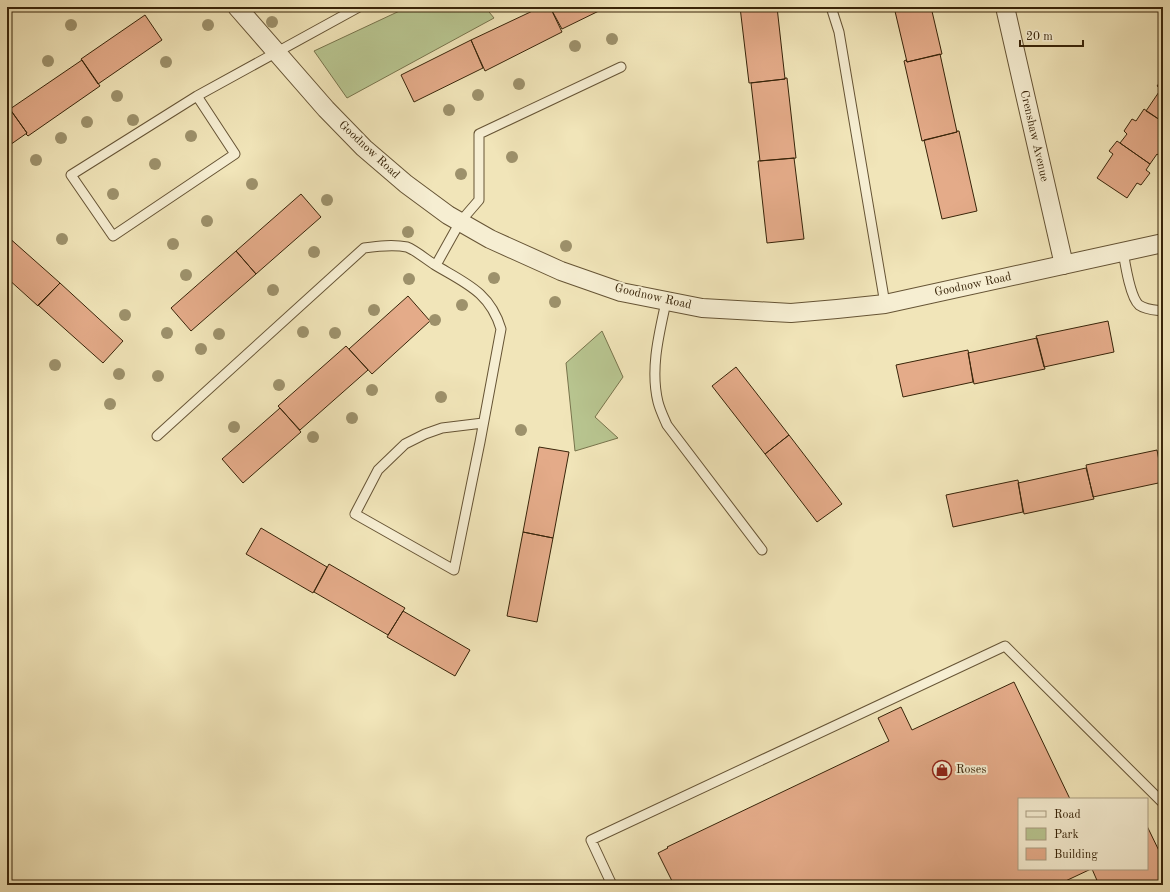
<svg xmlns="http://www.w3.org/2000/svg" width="1170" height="892" viewBox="0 0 1170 892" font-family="'Old Standard TT',serif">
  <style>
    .green { fill: #b8c590; stroke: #78744c }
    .building { fill: #e4ab89; stroke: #382409 }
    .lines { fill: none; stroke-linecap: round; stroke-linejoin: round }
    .lane-casing { stroke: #665435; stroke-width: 11 }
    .street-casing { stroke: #665435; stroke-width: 20 }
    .lane { stroke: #f6eed2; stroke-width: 9 }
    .street { stroke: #f6eed2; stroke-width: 18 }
    .tree { fill: #9d916b }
    .labels { text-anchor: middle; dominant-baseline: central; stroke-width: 4; stroke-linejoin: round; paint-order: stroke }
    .street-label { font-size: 12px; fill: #382409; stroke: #f6eed2 }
    .poi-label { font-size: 12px; fill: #382409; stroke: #f6eed2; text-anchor: start }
  </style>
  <rect width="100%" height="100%" fill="#f1e5b9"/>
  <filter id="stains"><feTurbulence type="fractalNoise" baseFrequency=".005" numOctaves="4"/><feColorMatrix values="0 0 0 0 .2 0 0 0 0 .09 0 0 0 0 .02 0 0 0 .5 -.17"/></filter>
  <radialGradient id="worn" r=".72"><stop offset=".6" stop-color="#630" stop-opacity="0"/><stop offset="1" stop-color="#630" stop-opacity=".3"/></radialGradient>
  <path class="green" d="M408 7H485L494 18 347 98 314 51Z
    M7 300 8 301 9 363 7 362Z
    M602 331 623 377 595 417 618 438 575 451 566 363Z"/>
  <path class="building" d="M541 7H550L562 32 485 71 471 40Z
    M550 7H607L562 29Z
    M740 7H777L785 79 749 83Z
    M894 7H931L942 54 907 62Z
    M145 15 162 40 98 84 81 59Z
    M471 40 483 68 414 102 401 75Z
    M940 54 957 132 922 141 904 61 906 60 907 62Z
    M82 60 100 86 28 136 26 134 27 133 10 109Z
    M785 78H787L796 158 760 161 751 83 785 79Z
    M1163 78V122L1146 111 1161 89 1157 86Z
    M9 108 27 133 7 147V110Z
    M1144 109 1163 122V154L1161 157 1157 154 1150 164 1120 143 1127 134 1124 131 1132 119 1136 121Z
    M957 131H959L977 211 942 219 924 140 957 132Z
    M1117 141 1150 164 1146 170 1150 173 1141 185 1137 183 1127 198 1097 178 1113 154 1109 151Z
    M794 158 804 239 767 243 758 161Z
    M301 194 321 217 256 274 236 251Z
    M7 236 60 283 38 306 7 278Z
    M236 251 256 274 191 331 171 308Z
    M60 283 123 341 103 363 38 305Z
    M408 296 430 321 372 374 349 349Z
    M1108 321 1114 352 1044 367 1036 336Z
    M1037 338 1045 369 974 384 968 353Z
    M346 346 368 370 300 430 278 406Z
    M968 350 973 382 903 397 896 365Z
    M736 367 789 435 765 454 712 386Z
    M280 408 301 432 243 483 222 459Z
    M789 435 842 504 817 522 765 454Z
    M539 447 569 452 553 538 523 532Z
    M1157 450 1163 482 1093 497 1086 465Z
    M1086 468 1094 499 1024 514 1018 483Z
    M1018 480 1023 512 953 527 946 495Z
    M261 528 327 567 313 593 246 554Z
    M523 532 553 538 537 622 507 616Z
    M329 564 405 608 388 635 314 592Z
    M403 611 470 650 455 676 387 637Z
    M1014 682 1070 799H1019V869H1091L1057 885H674L658 853 668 848 667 847 889 741 878 718 901 707 912 730Z
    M1147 826 1163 859V885H1099L1092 869H1147Z"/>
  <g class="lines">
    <g class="lane-casing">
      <path id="lane" d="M831 7 839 32 885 304
        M197 96 235 154 113 236 71 175 197 96 359 7
        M1123 251C1125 263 1130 297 1139 305 1146 310 1155 310 1163 311
        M436 265 460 222 479 200V134L621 67
        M666 302C659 334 650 369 658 402 660 410 664 418 667 425L762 550
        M157 436 364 248C378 246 393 244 407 247 415 250 427 260 435 265 465 283 490 292 501 329L480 442 454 570 355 514 378 470 405 444 425 434 442 428 483 423
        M612 885 591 840 1005 646 1163 803"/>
    </g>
    <g class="street-casing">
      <path id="street" d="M237 7 326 109 364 148 406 184 448 215 490 239 561 271 621 292 702 308 791 313 837 309 885 304 1163 243
        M1005 7 1064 265"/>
    </g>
    <use href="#lane" class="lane"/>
    <use href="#street" class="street"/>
  </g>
  <g class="tree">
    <circle cx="272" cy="22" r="6"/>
    <circle cx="71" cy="25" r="6"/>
    <circle cx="208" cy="25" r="6"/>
    <circle cx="612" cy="39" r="6"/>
    <circle cx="575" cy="46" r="6"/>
    <circle cx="48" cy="61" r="6"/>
    <circle cx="166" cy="62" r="6"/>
    <circle cx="519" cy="84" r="6"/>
    <circle cx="478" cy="95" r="6"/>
    <circle cx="117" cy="96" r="6"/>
    <circle cx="449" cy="110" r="6"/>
    <circle cx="133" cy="120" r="6"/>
    <circle cx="87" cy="122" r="6"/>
    <circle cx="191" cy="136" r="6"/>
    <circle cx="61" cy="138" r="6"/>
    <circle cx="512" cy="157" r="6"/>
    <circle cx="36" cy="160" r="6"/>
    <circle cx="155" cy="164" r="6"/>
    <circle cx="461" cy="174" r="6"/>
    <circle cx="252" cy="184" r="6"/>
    <circle cx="113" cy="194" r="6"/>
    <circle cx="327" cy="200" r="6"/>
    <circle cx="207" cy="221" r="6"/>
    <circle cx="408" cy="232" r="6"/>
    <circle cx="62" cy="239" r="6"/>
    <circle cx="173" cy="244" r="6"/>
    <circle cx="566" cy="246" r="6"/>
    <circle cx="314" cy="252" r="6"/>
    <circle cx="186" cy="275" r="6"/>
    <circle cx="494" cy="278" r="6"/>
    <circle cx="409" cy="279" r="6"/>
    <circle cx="273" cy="290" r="6"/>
    <circle cx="555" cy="302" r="6"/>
    <circle cx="462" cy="305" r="6"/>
    <circle cx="374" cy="310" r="6"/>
    <circle cx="125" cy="315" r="6"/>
    <circle cx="435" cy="320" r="6"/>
    <circle cx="303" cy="332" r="6"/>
    <circle cx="167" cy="333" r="6"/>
    <circle cx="335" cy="333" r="6"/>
    <circle cx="219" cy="334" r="6"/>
    <circle cx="201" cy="349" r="6"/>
    <circle cx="55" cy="365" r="6"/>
    <circle cx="119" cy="374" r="6"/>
    <circle cx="158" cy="376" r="6"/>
    <circle cx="279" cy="385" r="6"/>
    <circle cx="372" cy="390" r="6"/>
    <circle cx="441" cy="397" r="6"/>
    <circle cx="110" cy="404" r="6"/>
    <circle cx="352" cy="418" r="6"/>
    <circle cx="234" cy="427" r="6"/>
    <circle cx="521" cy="430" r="6"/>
    <circle cx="313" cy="437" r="6"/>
  </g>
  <defs>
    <g id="shop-ring" transform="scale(1)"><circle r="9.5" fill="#f6eed2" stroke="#8f2418" stroke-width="1.5"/><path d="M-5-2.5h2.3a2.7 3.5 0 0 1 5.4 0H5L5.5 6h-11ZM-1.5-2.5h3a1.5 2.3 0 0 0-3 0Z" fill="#8f2418"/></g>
  </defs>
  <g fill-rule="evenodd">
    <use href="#shop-ring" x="942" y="770"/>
  </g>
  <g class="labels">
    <g class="street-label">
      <text transform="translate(1034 136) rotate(77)">Crenshaw Avenue</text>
      <text transform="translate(369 150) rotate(43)">Goodnow Road</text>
      <text transform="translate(973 285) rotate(-12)">Goodnow Road</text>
      <text transform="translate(653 297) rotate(13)">Goodnow Road</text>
    </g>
    <g class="poi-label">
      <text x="956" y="770">Roses</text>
    </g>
  </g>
  <rect width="1170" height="892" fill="none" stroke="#f1e5b9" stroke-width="24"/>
  <rect x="8" y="8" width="1154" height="876" fill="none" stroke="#382409" stroke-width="2"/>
  <rect x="12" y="12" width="1146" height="868" fill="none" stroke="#382409"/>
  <rect x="1018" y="798" width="130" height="72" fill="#f6eed2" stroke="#aa9d82"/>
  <rect x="1026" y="811" width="20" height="6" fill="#f6eed2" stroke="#aa9d82"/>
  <text x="1054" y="818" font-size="12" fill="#382409">Road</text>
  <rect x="1026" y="828" width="20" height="12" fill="#b8c590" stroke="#aa9d82"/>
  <text x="1054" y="838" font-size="12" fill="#382409">Park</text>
  <rect x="1026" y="848" width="20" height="12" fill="#e4ab89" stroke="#aa9d82"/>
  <text x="1054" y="858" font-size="12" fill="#382409">Building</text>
  <path d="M1020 40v6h63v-6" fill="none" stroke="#382409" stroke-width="2"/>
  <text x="1026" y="40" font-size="12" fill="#382409" stroke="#f6eed2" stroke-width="3" paint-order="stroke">20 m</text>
  <rect width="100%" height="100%" filter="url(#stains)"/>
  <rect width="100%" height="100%" fill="url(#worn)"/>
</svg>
